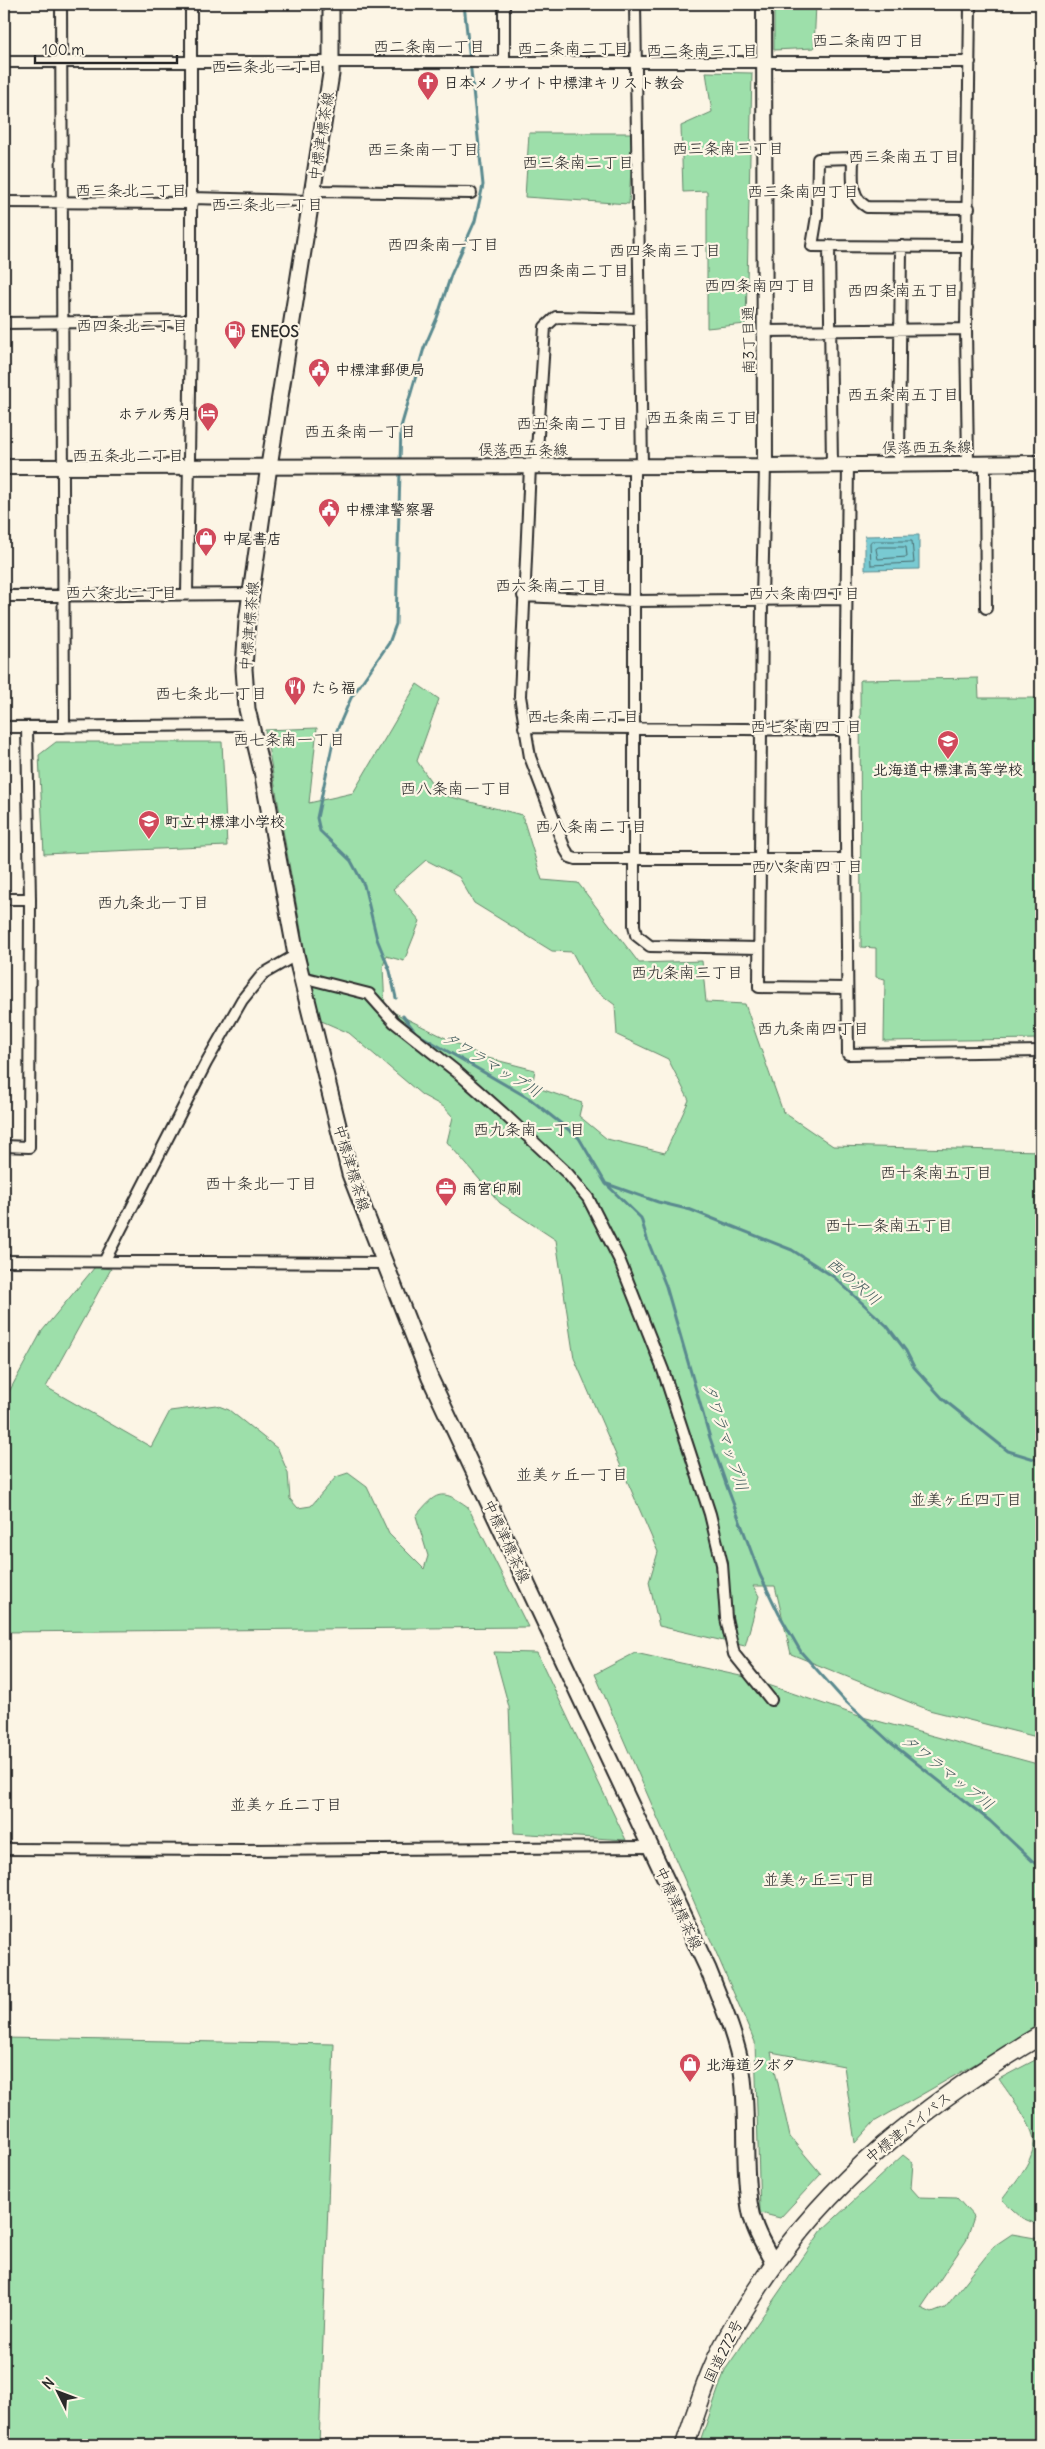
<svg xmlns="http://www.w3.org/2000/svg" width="1045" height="2449" viewBox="0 0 1045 2449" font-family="Delius,'Klee One',sans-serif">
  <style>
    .green { fill: #9ddfaa; stroke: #64856a; fill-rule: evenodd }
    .water { fill: #79cad2; stroke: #5a8a8f }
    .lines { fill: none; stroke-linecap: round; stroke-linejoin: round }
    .shore { stroke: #4a6b6e; stroke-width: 1 }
    .stream { stroke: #5a8a8f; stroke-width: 3 }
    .street-casing { stroke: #2b2b2b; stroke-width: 14 }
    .secondary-casing { stroke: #2b2b2b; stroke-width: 18 }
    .primary-casing { stroke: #2b2b2b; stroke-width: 19 }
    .highway-casing { stroke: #2b2b2b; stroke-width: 21 }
    .street { stroke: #fcf5e5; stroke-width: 10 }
    .secondary { stroke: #fcf5e5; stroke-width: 14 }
    .primary { stroke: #fcf5e5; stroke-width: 15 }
    .highway { stroke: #fcf5e5; stroke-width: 18 }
    .labels { text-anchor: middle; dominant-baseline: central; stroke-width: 4.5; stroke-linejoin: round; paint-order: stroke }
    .poi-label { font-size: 15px; font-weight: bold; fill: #2b2b2b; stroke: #fcf5e5; text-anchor: start }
    .street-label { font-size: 15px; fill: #2b2b2b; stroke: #fcf5e5 }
    .neighbourhood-label { font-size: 16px; fill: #2b2b2b; stroke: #fcf5e5 }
    .water-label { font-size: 16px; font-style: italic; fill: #425b5d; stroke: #fcf5e5 }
  </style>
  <rect width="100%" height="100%" fill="#fcf5e5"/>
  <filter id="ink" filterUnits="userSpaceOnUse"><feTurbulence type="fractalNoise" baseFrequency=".02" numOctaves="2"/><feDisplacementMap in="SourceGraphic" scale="10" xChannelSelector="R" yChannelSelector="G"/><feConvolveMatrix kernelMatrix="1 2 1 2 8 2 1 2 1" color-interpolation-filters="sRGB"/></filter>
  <g filter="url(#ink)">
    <path class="green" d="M774 4H816L814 48 774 50Z
      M706 72 752 73 746 324 707 328V191L683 192 681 126 712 112Z
      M529 133H633L629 204 525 197Z
      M978 678 979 698H1041V1039L884 1041 885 979 876 977V948L861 947 860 680Z
      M417 684 439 699 417 761 439 794 522 815 542 880 578 883 639 963 702 961 706 1002 745 1004 783 1112 833 1146 1041 1151V1219H1038L1036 1256 1041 1257V1738L929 1710 791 1654 775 1586H753L759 1596 745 1646 659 1626 649 1582 658 1552 574 1358 556 1240 500 1203 447 1142 453 1117 444 1107 422 1095 349 1033 317 1019 265 730 317 728 309 803 353 793ZM426 860 459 877 474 903 552 951 572 952 590 986 615 1005 617 1035 668 1059 689 1100 665 1153 607 1139 579 1116 582 1103 532 1086 535 1070 484 1057 385 1008 383 967 386 956 404 961 420 921 393 889Z
      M56 742H222L227 846 44 854 39 755Z
      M95 1267 111 1269 46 1387 151 1447 170 1411 216 1405 229 1410 278 1449 288 1473 290 1499 298 1508 311 1506 336 1477 348 1473 367 1487 389 1534 424 1569 428 1556 416 1516C435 1493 441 1487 468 1507L528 1627 4 1632V1401L42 1331Z
      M494 1652 537 1653 626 1840 514 1833 509 1707Z
      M635 1653 745 1677 859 1716 1041 1765V2026L874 2122 855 2143 844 2066 771 2052 790 2137 821 2174 780 2218 760 2213 755 2042 595 1674Z
      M4 2038 334 2044 319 2445H4Z
      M1041 2057V2226L1022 2218 1002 2200C1014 2183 1032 2164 1034 2143 1035 2126 1008 2093 999 2079Z
      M903 2155 913 2163 911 2188 919 2197 957 2198 974 2217 966 2241 921 2308 932 2313 945 2308 994 2246 1012 2234 1041 2239V2445H699L725 2370 822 2230Z"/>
    <path class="water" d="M919 535V569L865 570V536Z"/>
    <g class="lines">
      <path class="shore" d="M872 541H912L914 563 871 565 870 543Z
        M879 547H906L907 557 878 559 876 549Z"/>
      <path class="stream" d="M400 462 401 427 424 348 437 318 451 275 475 221 483 185 464 4
        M396 998 390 971 377 939 364 885 351 861 320 831 317 818 334 737 351 698 389 643 396 624 400 471
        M403 1016 416 1033 530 1099 579 1138 606 1184 641 1218 647 1239 666 1286 710 1438 726 1484 760 1575 779 1614 801 1652 843 1699 891 1743 990 1821 1041 1869
        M607 1184 658 1202 691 1210 792 1250 834 1277 887 1326 906 1351 914 1367 944 1400 1008 1451 1041 1461"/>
      <g class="street-casing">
        <path id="street" d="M61 4 64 727
          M504 4V61
          M635 4 642 466
          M4 62H970
          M312 191 471 193
          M191 198 310 201
          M4 202 192 203
          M829 246 832 464
          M968 247 812 246 817 216 818 159 853 158C853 176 849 197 867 207L969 208
          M4 323 191 321
          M764 331 966 329
          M899 463 901 246
          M968 463 966 329 970 4
          M848 464 845 730 848 1054 1041 1051
          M530 466 520 696 530 757 565 849 570 857 576 859H847
          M536 466 545 327 556 317 640 319
          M634 466V925L636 935 650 946 759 948
          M765 466 762 600 759 987 847 988
          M985 471 986 608
          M187 594 191 321V4
          M4 596 251 594
          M523 596 633 601 846 599
          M4 727 251 725
          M524 727 845 730
          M4 899H30
          M302 977 369 994 394 1022 457 1072 503 1113 568 1174 588 1198 619 1259 663 1370 710 1514 722 1564 726 1618 734 1654 771 1700
          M4 1146 29 1147 30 899 27 727
          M105 1260 206 1063 242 1000 263 974 296 955
          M4 1261 384 1263
          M4 1849 245 1850 650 1847"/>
      </g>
      <g class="secondary-casing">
        <path id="secondary" d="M764 4 765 466
          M4 467 765 466 1041 463"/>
      </g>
      <g class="primary-casing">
        <path id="primary" d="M331 4V74L269 466 247 621 244 669 247 709 262 771 296 955 350 1174 430 1378 708 1969C721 2002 736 2035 742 2071 749 2116 742 2163 750 2208 753 2228 764 2246 774 2264"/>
      </g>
      <g class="highway-casing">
        <path id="highway" d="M685 2445C694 2419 702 2392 713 2367 724 2341 739 2317 754 2294 826 2181 927 2102 1041 2035"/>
      </g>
      <use href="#street" class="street"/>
      <use href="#secondary" class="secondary"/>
      <use href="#primary" class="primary"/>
      <use href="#highway" class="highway"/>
    </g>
  </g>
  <defs>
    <g id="church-pin" transform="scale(1.125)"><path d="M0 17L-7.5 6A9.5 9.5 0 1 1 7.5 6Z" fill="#d1495b" stroke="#fcf5e5"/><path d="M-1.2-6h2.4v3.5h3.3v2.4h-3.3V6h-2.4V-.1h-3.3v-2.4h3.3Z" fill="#fff"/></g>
    <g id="fuel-pin" transform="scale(1.125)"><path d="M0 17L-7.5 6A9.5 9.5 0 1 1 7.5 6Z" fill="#d1495b" stroke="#fcf5e5"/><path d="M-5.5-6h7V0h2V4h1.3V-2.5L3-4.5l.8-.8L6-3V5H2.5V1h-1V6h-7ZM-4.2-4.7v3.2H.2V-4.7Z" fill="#fff"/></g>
    <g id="civic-pin" transform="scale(1.125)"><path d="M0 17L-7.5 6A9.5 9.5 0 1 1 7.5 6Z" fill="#d1495b" stroke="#fcf5e5"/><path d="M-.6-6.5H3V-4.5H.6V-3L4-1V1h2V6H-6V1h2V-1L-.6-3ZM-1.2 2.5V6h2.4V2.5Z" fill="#fff"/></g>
    <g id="hotel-pin" transform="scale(1.125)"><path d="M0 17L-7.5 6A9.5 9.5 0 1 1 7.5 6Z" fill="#d1495b" stroke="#fcf5e5"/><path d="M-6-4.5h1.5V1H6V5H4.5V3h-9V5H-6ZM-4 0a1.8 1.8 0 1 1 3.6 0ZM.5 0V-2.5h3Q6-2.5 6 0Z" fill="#fff"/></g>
    <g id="shop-pin" transform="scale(1.125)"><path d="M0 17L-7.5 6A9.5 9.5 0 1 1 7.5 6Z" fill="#d1495b" stroke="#fcf5e5"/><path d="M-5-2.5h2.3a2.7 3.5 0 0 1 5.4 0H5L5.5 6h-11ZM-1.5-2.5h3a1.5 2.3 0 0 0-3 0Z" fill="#fff"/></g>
    <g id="restaurant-pin" transform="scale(1.125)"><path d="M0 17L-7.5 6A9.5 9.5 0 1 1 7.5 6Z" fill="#d1495b" stroke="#fcf5e5"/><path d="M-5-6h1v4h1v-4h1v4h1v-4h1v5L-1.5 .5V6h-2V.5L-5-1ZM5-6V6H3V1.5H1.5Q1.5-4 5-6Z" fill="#fff"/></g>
    <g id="school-pin" transform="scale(1.125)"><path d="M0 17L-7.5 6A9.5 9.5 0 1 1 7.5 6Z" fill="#d1495b" stroke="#fcf5e5"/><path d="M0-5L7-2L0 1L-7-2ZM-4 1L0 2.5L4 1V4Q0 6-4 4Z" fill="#fff"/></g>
    <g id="office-pin" transform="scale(1.125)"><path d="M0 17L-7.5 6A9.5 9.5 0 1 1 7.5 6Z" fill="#d1495b" stroke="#fcf5e5"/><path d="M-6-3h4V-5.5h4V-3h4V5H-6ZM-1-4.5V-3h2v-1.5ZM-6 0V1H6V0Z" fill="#fff"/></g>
  </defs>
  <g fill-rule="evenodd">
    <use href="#church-pin" x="428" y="82"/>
    <use href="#fuel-pin" x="235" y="331"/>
    <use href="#civic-pin" x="319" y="369"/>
    <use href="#hotel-pin" x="208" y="413"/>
    <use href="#civic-pin" x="329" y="509"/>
    <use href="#shop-pin" x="206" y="538"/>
    <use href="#restaurant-pin" x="295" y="687"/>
    <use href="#school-pin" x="948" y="741"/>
    <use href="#school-pin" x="149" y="821"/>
    <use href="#office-pin" x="446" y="1188"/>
    <use href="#shop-pin" x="690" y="2064"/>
  </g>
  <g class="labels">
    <g class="poi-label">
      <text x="444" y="82">日本メノサイト中標津キリスト教会</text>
      <text x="251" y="331">ENEOS</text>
      <text x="335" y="369">中標津郵便局</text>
      <text x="192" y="413" text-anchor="end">ホテル秀月</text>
      <text x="345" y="509">中標津警察署</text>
      <text x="222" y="538">中尾書店</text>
      <text x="311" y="687">たら福</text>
      <text x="948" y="769" text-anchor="middle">北海道中標津高等学校</text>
      <text x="165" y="821">町立中標津小学校</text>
      <text x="462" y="1188">雨宮印刷</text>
      <text x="706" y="2064">北海道クボタ</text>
    </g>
    <g class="street-label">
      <text transform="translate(321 136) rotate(-81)">中標津標茶線</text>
      <text transform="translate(748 340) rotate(-91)">南3丁目通</text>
      <text transform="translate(927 447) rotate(-1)">俣落西五条線</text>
      <text x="523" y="449">俣落西五条線</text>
      <text transform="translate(249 626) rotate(-85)">中標津標茶線</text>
      <text transform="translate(352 1168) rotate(73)">中標津標茶線</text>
      <text transform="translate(507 1541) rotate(65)">中標津標茶線</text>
      <text transform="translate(679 1908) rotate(65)">中標津標茶線</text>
      <text transform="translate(908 2127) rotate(-38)">中標津バイパス</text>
      <text transform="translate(723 2351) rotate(-64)">国道272号</text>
    </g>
    <g class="neighbourhood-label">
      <text x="868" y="40">西二条南四丁目</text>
      <text x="429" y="46">西二条南一丁目</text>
      <text x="573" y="48">西二条南二丁目</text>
      <text x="702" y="50">西二条南三丁目</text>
      <text x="267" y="66">西二条北一丁目</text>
      <text x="728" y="148">西三条南三丁目</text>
      <text x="423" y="149">西三条南一丁目</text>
      <text x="904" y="156">西三条南五丁目</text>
      <text x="578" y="162">西三条南二丁目</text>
      <text x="131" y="190">西三条北二丁目</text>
      <text x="803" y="191">西三条南四丁目</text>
      <text x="267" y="204">西三条北一丁目</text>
      <text x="443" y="244">西四条南一丁目</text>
      <text x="665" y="250">西四条南三丁目</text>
      <text x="573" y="270">西四条南二丁目</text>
      <text x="760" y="285">西四条南四丁目</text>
      <text x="903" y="290">西四条南五丁目</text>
      <text x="132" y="325">西四条北二丁目</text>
      <text x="903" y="394">西五条南五丁目</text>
      <text x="702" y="417">西五条南三丁目</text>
      <text x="572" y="423">西五条南二丁目</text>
      <text x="360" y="431">西五条南一丁目</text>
      <text x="128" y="455">西五条北二丁目</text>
      <text x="551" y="585">西六条南二丁目</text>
      <text x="121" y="592">西六条北二丁目</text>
      <text x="804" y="593">西六条南四丁目</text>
      <text x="211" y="693">西七条北一丁目</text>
      <text x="583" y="716">西七条南二丁目</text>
      <text x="806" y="726">西七条南四丁目</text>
      <text x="289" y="739">西七条南一丁目</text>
      <text x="456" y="788">西八条南一丁目</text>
      <text x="591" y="826">西八条南二丁目</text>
      <text x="807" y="866">西八条南四丁目</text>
      <text x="153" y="902">西九条北一丁目</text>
      <text x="687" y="972">西九条南三丁目</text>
      <text x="813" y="1028">西九条南四丁目</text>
      <text x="529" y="1129">西九条南一丁目</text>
      <text x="936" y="1172">西十条南五丁目</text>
      <text x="261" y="1183">西十条北一丁目</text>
      <text x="889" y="1225">西十一条南五丁目</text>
      <text x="572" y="1474">並美ヶ丘一丁目</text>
      <text x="966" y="1499">並美ヶ丘四丁目</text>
      <text x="286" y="1804">並美ヶ丘二丁目</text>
      <text x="819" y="1879">並美ヶ丘三丁目</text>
    </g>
    <g class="water-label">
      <text transform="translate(492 1064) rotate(31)">タワラマップ川</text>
      <text transform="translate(854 1281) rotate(40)">西の沢川</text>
      <text transform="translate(726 1437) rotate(72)">タワラマップ川</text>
      <text transform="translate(948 1772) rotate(38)">タワラマップ川</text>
    </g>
  </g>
  <rect width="1045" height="2449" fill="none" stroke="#fcf5e5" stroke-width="20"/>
  <rect x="10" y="10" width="1025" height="2429" fill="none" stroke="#2b2b2b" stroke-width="2" filter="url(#ink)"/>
  <g transform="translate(58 2392) rotate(312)" stroke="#fcf5e5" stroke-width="4" paint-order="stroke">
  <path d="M0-4L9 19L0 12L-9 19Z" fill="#2b2b2b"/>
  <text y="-8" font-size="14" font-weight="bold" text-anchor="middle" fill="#2b2b2b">N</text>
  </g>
  <path d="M35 55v8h142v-8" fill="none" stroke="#2b2b2b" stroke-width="2.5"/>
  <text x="42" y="55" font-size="15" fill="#2b2b2b" stroke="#fcf5e5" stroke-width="4" paint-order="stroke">100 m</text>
</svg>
